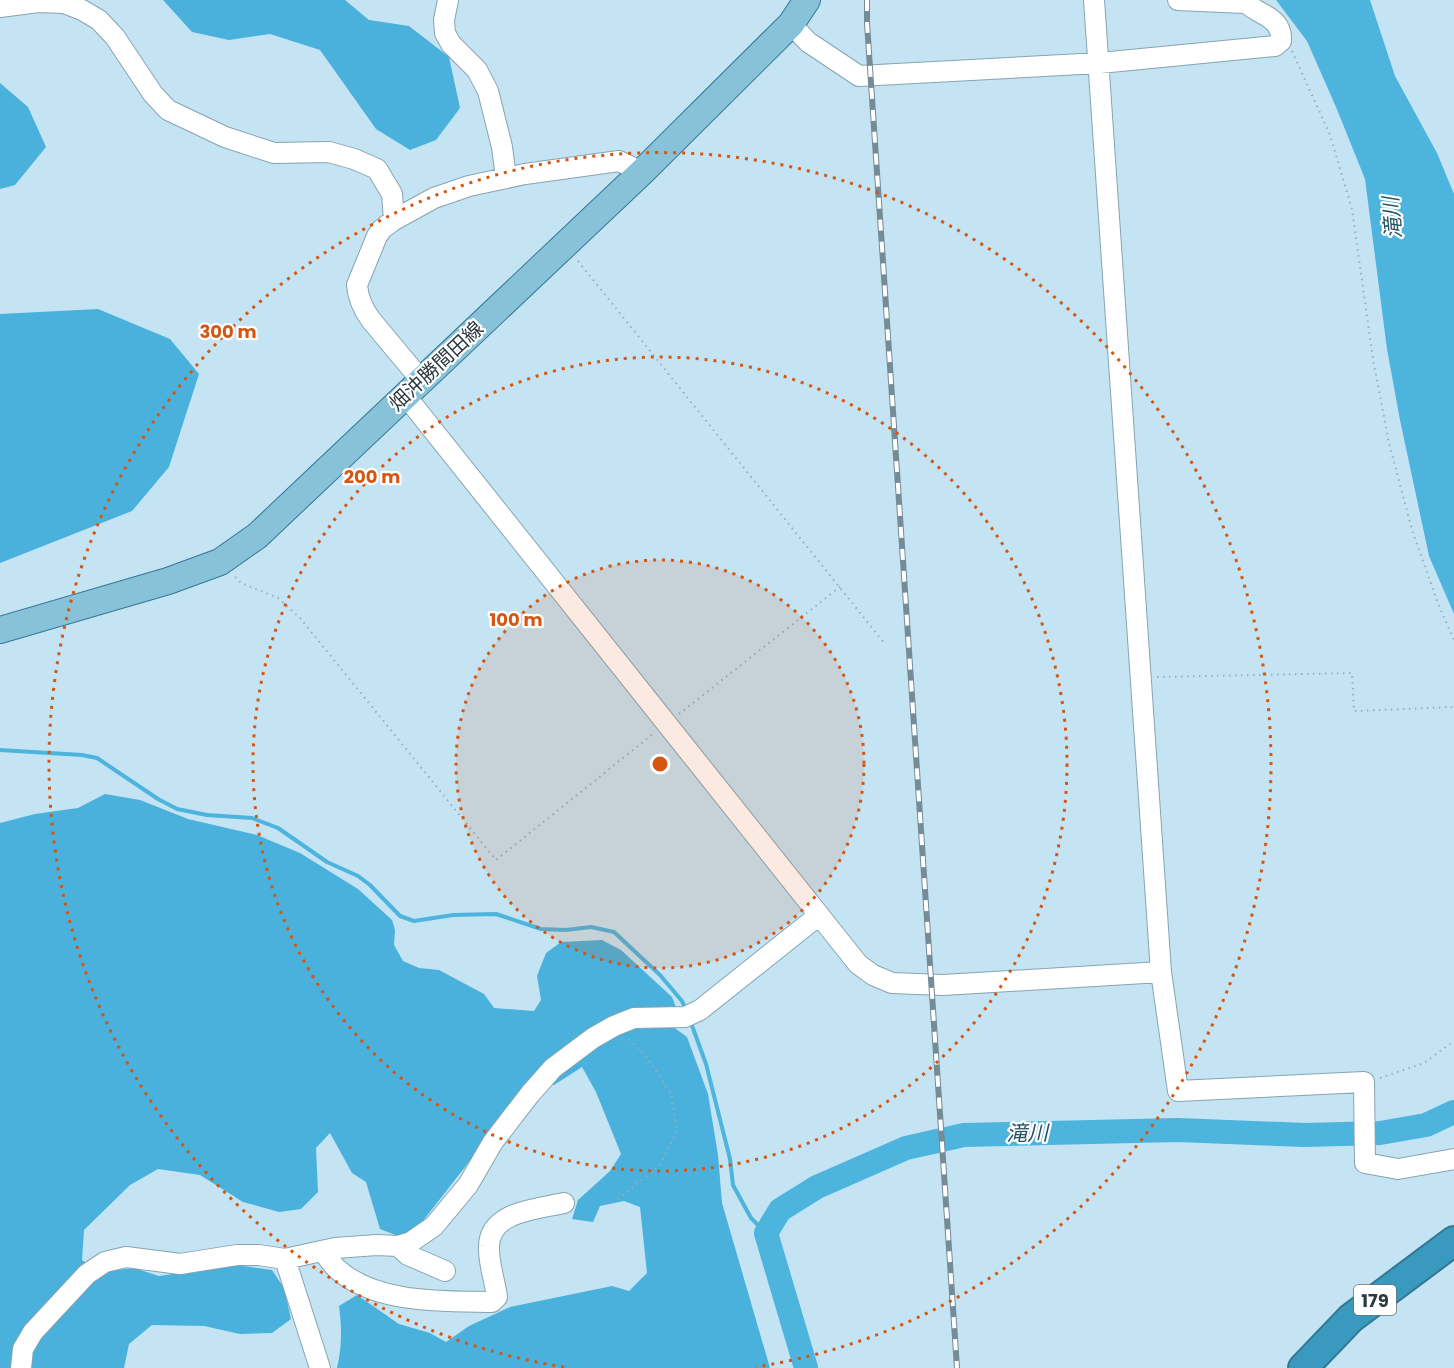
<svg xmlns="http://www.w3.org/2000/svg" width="1454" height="1368" viewBox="0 0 1454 1368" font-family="Poppins,'Noto Sans JP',sans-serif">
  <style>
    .forest { fill: #49b1db }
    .water { fill: #4db4de }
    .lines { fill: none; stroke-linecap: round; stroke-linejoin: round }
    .stream { stroke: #4db4de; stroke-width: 4 }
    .river { stroke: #4db4de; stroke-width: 24 }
    .minor-casing { stroke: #86a4b2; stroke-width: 22 }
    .major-casing { stroke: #347792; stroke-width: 28 }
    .highway-casing { stroke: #347792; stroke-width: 32 }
    .path { stroke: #95afbb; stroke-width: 2; stroke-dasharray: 1.5 4.5; stroke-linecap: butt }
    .minor { stroke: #fff; stroke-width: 20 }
    .major { stroke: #88c2d9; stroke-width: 26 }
    .highway { stroke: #3999bf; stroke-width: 28 }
    .rail-casing { stroke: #758b96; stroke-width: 6 }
    .rail { stroke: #fff; stroke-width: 4; stroke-dasharray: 11; stroke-linecap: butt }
    .ring { fill: none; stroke: #d55611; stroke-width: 3; stroke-dasharray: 3 6 }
    .labels { text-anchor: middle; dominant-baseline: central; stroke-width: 4.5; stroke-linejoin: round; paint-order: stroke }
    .shield { fill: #fff; stroke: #6b7479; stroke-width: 1.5 }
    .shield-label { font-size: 18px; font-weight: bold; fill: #2c393f }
    .street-label { font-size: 20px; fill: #2c393f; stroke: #fff }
    .water-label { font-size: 21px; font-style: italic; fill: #275265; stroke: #fff }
    .centre { fill: #d55611; stroke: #fff; stroke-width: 3 }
    .ring-label { font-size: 18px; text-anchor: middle; font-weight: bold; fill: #d55611; stroke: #fff; stroke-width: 4.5; stroke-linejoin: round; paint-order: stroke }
  </style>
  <rect width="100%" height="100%" fill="#c4e4f3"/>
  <path class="forest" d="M163 0H345L369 20 409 26 449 57 460 108 436 140 410 150 376 129 320 50 270 34 229 40 192 32Z
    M0 83 28 107 46 147 15 185 0 189Z
    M98 309 170 339 199 374 169 467 132 511 0 563V314Z
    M105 794 140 800 188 819 257 835 300 853 358 889 392 920 395 930 394 945 403 961 419 968 439 970 484 994 494 1008 534 1011 541 1000 537 976 546 953 561 942 602 940 621 950 672 997 676 1007 670 1013 672 1026 687 1037 708 1094 718 1155 722 1203 770 1368H337C342 1347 342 1328 339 1306L357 1295 399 1324 430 1333 446 1342 469 1326 510 1307 612 1286 629 1291 647 1273 640 1207 624 1201 600 1206 593 1222 572 1219 578 1200 610 1171 621 1154 596 1092 582 1067 554 1085 530 1084 408 1240 380 1229 366 1182 352 1173 330 1133 316 1148 318 1192 301 1209 279 1212 243 1202 200 1175 158 1169 130 1185 84 1230 82 1260 100 1272 134 1268 159 1276 236 1265 272 1270 284 1288 291 1319 272 1333 240 1334 204 1326 152 1325 129 1344 124 1368H0V823L35 814 78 808Z"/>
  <path class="water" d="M1276 0H1370L1395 76 1437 153 1454 194V614L1429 556 1400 420 1387 349 1365 179 1336 107 1307 41Z"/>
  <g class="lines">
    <path class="stream" d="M0 750 82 755 97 758 158 799 177 809 207 815 252 818 278 828 327 862 358 876 370 885 400 916 414 921 453 915 496 914 541 929 566 930 591 927 614 932 660 975 682 1001 686 1010
      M690 1020 706 1064 730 1159 733 1185 751 1218 766 1233"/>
    <path class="river" d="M806 1368 766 1233 780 1210 817 1187 906 1148 964 1135 1178 1130 1305 1135 1380 1133 1426 1125 1454 1112"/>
    <g class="minor-casing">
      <path id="minor" d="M448 0 444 20 445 33 451 44 477 70 488 91 502 147 506 178
        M1094 0 1161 972 1178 1091 1364 1082 1365 1163 1398 1169 1454 1159
        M1178 0 1245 3
        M0 7 38 2 64 3 82 10 99 20 115 37 153 94 168 110 225 137 274 153 329 152 354 159 377 169 392 194 394 220
        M791 24 808 42 859 76 1100 63 1275 46 1281 41C1283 15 1255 15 1243 0
        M421 380 371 320C363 309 358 299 357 285L377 236 382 229 394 220 434 198 469 186 525 174 619 161 642 172
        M405 395 858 964 873 975 892 983 943 985 1161 972
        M398 1246 408 1255 445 1271
        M323 1251C327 1257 332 1264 337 1269 376 1304 443 1301 492 1302L497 1297C495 1281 488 1262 489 1246 490 1211 538 1209 564 1203
        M285 1259 320 1368
        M21 1368 23 1349 33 1332 87 1274 105 1262 126 1257 180 1264 237 1255H259L285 1259 335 1248 377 1245 398 1246 411 1242 434 1226 468 1185 493 1142 530 1094 553 1068 593 1038 614 1026 634 1018 685 1017 700 1010 818 916"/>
    </g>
    <g class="major-casing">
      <path id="major" d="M0 630 168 581 220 562 257 536 642 172 791 24 807 0"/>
    </g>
    <g class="highway-casing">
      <path id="highway" d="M1303 1368 1351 1318 1454 1241"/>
    </g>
    <path class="path" d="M1292 51 1330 135 1352 209 1373 359 1389 443 1412 530 1439 606 1454 640
      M578 261 885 644
      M235 577 241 583 278 598 300 618 496 860 653 734
      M1157 677 1352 673 1354 711 1454 707
      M679 714 841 586
      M1380 1078 1424 1063 1454 1041
      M613 1203 660 1165 677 1131 671 1094 647 1057 627 1038"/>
    <use href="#minor" class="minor"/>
    <use href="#major" class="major"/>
    <use href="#highway" class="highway"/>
    <g class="rail-casing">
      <path id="rail" d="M867 0V23L957 1368"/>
    </g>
    <use href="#rail" class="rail"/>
  </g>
  <circle cx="660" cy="764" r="204" fill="#d55611" fill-opacity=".12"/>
  <g class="ring">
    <circle cx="660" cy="764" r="204"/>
    <circle cx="660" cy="764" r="407"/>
    <path d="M564 1367A611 611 0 1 1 756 1367"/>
  </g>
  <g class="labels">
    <rect class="shield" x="1354" y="1285" width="42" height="30" rx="4.5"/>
    <g class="shield-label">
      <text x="1375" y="1300">179</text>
    </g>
    <g class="street-label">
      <text transform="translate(436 366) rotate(-43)">畑沖勝間田線</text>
    </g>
    <g class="water-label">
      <text transform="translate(1392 218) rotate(-95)">滝川</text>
      <text transform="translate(1027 1133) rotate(-1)">滝川</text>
    </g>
  </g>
  <circle cx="660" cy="764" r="9" class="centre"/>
  <g class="ring-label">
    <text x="228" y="338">300 m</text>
    <text x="372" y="483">200 m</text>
    <text x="516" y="626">100 m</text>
  </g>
</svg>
